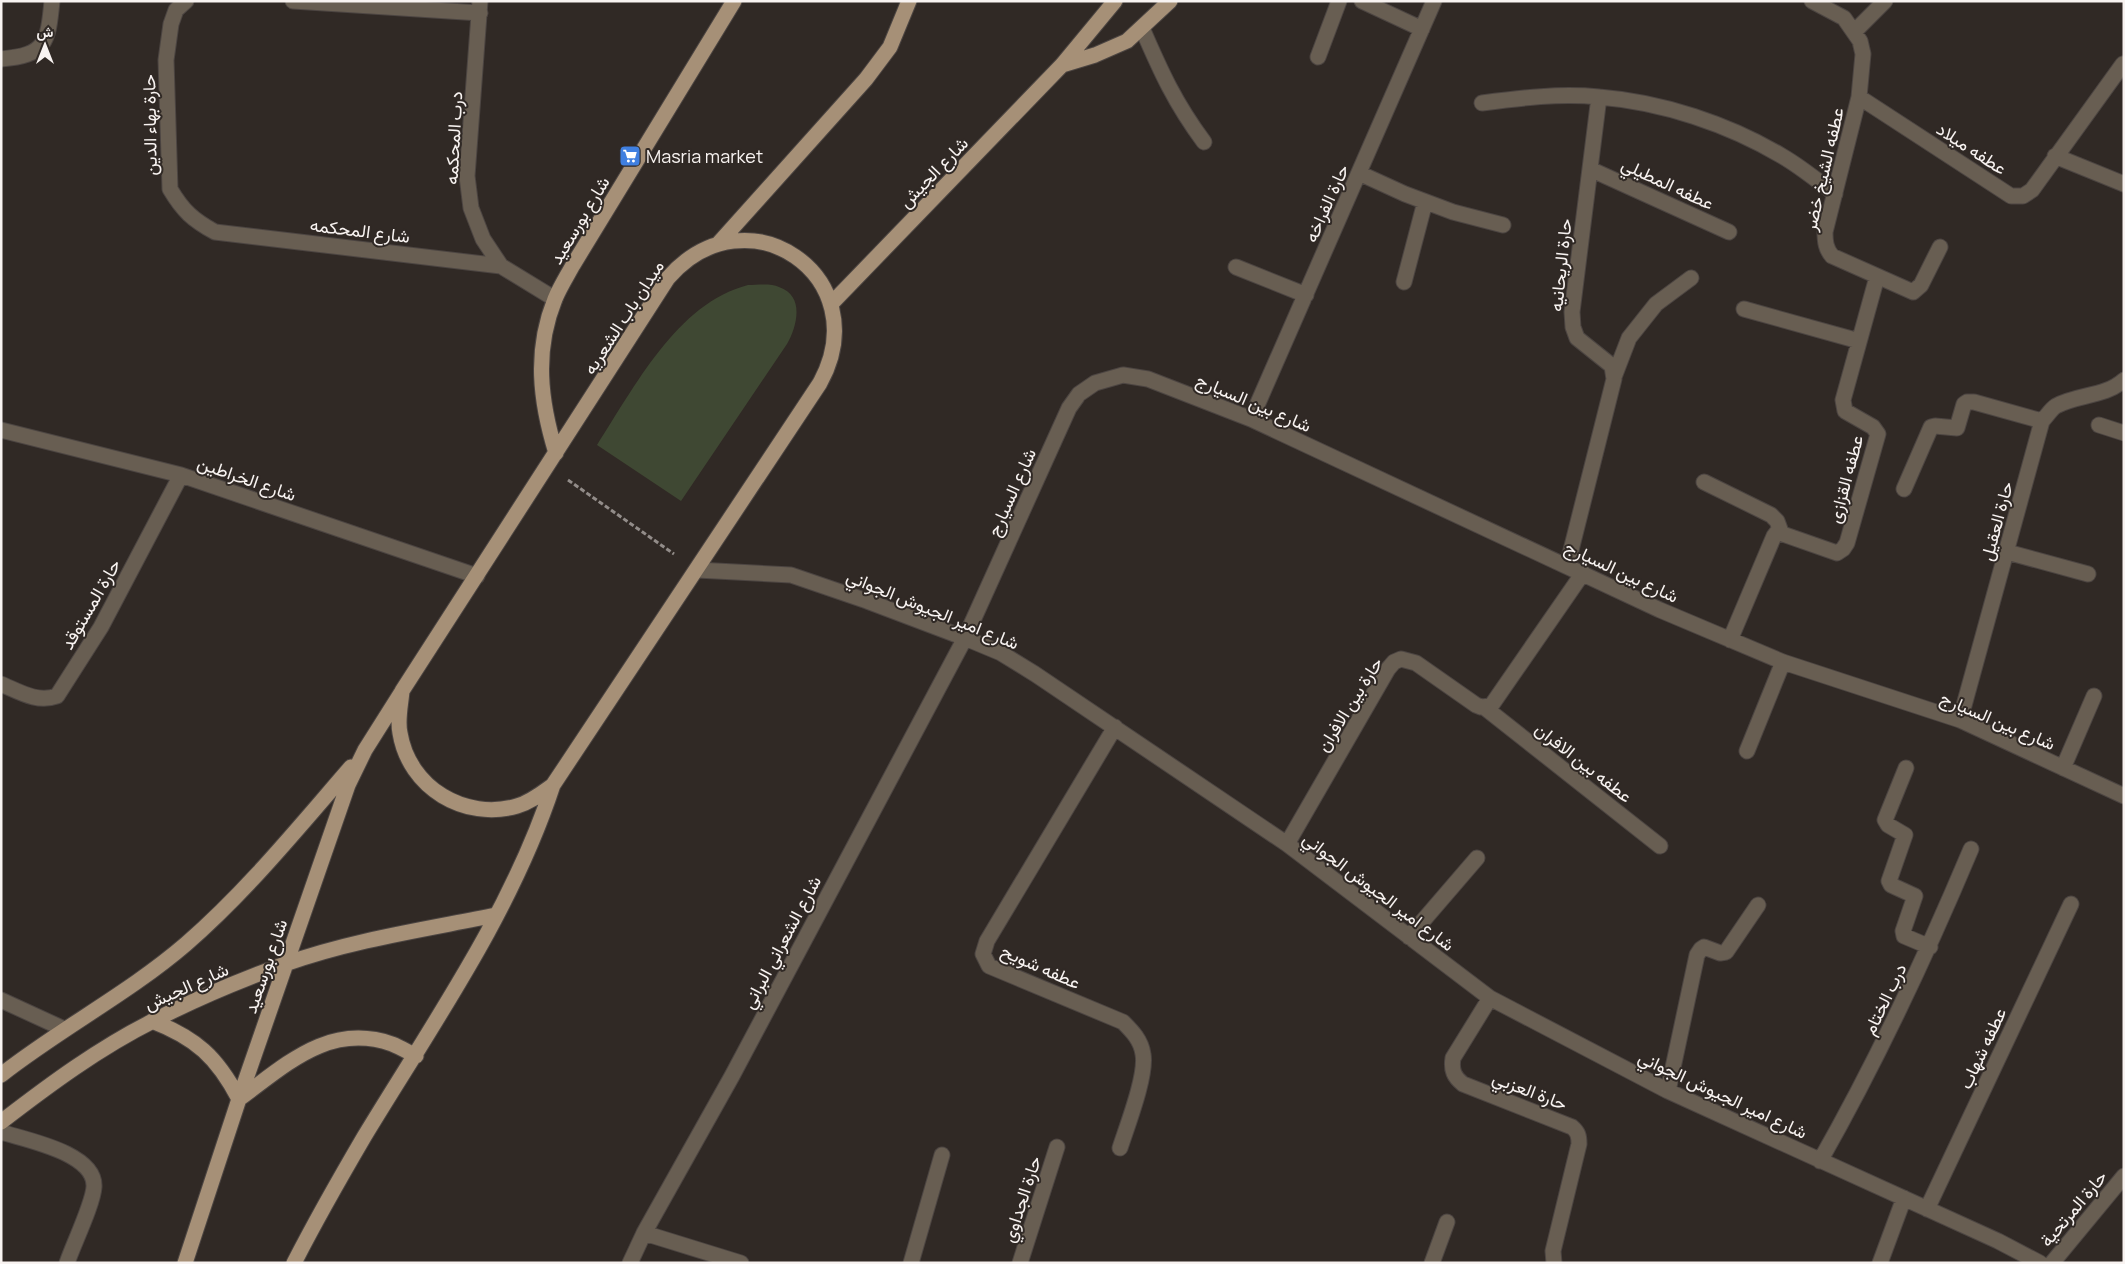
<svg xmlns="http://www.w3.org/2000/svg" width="2125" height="1264" viewBox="0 0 2125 1264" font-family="Manrope,Vazirmatn,sans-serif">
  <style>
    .green { fill: #3f4833 }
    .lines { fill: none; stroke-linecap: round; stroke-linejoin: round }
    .minor-casing { stroke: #4c4542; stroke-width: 17 }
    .major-casing { stroke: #4c4542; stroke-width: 17 }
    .path { stroke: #928c89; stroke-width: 3; stroke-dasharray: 5 2.5; stroke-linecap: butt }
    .minor { stroke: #685e52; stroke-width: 15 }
    .major { stroke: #a69077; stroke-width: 15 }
    .labels { text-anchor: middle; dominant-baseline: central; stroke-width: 4; stroke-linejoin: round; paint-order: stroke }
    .street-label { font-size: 18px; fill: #f8f3f1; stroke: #302925 }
    .poi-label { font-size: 18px; fill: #f8f3f1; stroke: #302925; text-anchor: start }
  </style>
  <rect width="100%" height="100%" fill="#302925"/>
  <path class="green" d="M748 285C757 285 771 283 779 287 805 296 797 326 787 344L681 501 597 445C634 388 677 303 748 285Z"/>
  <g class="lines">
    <g class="minor-casing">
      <path id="minor" d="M186 1 176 10 171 24 166 60 170 189C183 211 193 220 215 232L501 266
        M293 1 480 13
        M480 1 467 176 471 208 483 239 501 266 555 299
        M1362 1 1422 29
        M1812 1 1844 18 1860 41 1863 54 1859 97 1825 232C1825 242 1826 249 1832 256L1913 292 1921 285 1940 247
        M1142 28C1161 72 1175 103 1204 142
        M1855 31 1885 1
        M1318 57 1339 1
        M1 59C46 55 48 43 52 1
        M1859 97 2011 196H2023L2032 190 2123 64
        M1482 103C1521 98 1560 93 1599 97 1662 102 1728 124 1782 156 1801 167 1818 181 1835 194
        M2055 156 2124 184
        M1590 169 1729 232
        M1359 173 1405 194 1453 212 1503 225
        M1236 267 1306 295
        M1404 282 1425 202
        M1744 309 1859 341
        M1614 377 1629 338 1656 304 1691 278
        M1251 419 1434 1
        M2099 425 2124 433
        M1 430 181 475 477 576
        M1704 482 1771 515 1777 521 1781 532
        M1904 489 1931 427 1935 426 1957 428 1964 404 1967 402H1974L2042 421
        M2007 552 2088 574
        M1567 566 1614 379 1612 366 1577 338 1573 327 1572 312 1599 97
        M697 570 791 575 867 601 965 638 1001 653 1035 674 1287 844 1490 998 1668 1091 1998 1241 2040 1263
        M1730 640 1774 536 1777 532 1837 553 1843 549 1847 543 1878 434 1873 427 1845 411 1843 400 1877 277
        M1 684C20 692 37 703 57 696L101 627 181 475
        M1484 707 1660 846
        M1960 720 2042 421C2047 416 2051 409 2056 406 2078 394 2105 397 2124 380
        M1115 727 987 941 983 954 989 966 1123 1022C1132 1031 1141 1040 1143 1054 1147 1075 1127 1126 1120 1148
        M1747 751 1783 662
        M1906 768 1885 820 1888 825 1905 835 1889 881 1891 885 1915 896 1903 931 1904 936 1930 947
        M2063 768 2094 696
        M1287 844 1388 669 1394 662 1401 659 1416 663 1476 705 1481 707 1491 706 1583 573
        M1409 937 1477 858
        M1490 998 1453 1058C1451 1070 1454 1077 1463 1084L1572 1127C1578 1132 1579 1136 1579 1144L1553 1251 1554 1263
        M1 1000 64 1029
        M1668 1091 1697 955 1701 949 1704 947 1720 953 1726 952 1758 905
        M1 1132C26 1140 96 1153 94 1187 93 1204 73 1245 67 1263
        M1820 1161C1878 1059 1926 956 1971 849
        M1927 1209 2071 904
        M644 1233 741 1263
        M630 1263 644 1233 732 1076 965 638 1069 408 1079 394 1095 383 1123 375 1148 379 1251 419 1660 610 1783 662 1960 720 2124 796
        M911 1263 942 1155
        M1020 1263 1057 1147
        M1432 1263 1447 1222
        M1880 1263 1904 1198
        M2052 1263 2124 1176"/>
    </g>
    <g class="major-casing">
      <path id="major" d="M1062 65 1095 55 1127 41 1170 1
        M718 244 866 79 890 47 909 1
        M831 304 1062 65 1115 1
        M556 453C540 401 534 351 555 299 560 287 567 276 573 265L734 1
        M152 1021C196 1038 217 1057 239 1099 286 1065 329 1022 392 1044 400 1047 408 1052 416 1056
        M1 1075C61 1028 129 993 186 944 247 891 298 828 351 767
        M1 1122C49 1085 99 1048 153 1021 195 999 241 980 285 964 352 940 427 929 496 915
        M185 1263 239 1099 348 785 365 750 401 693
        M294 1263C316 1220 340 1178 364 1137 433 1023 511 913 553 785L820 383C878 277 747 187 668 278L402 691C401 704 397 720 400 733 409 788 465 821 517 806 531 802 542 793 553 785"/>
    </g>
    <path class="path" d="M568 480 674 554"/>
    <use href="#minor" class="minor"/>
    <use href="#major" class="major"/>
  </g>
  <defs>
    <g id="supermarket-square" transform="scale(1.125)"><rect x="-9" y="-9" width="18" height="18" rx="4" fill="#3f7fe0" stroke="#302925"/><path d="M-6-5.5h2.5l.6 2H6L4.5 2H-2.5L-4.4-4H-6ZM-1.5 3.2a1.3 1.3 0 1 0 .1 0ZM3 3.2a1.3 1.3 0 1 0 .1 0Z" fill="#fff"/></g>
  </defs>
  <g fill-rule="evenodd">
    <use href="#supermarket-square" x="630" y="156"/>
  </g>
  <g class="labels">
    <g class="street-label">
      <text transform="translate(149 125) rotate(-91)">حارة بهاء الدين</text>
      <text transform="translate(453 138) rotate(-87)">درب المحكمه</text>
      <text transform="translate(1972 148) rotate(33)">عطفه ميلاد</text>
      <text transform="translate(1823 169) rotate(-77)">عطفه الشيخ خضر</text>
      <text transform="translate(933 172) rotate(-46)">شارع الجيش</text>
      <text transform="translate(1668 183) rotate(25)">عطفه المطيلي</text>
      <text transform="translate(1326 203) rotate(-66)">حارة الفراخه</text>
      <text transform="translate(579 220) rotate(-59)">شارع بورسعيد</text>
      <text transform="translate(360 230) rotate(7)">شارع المحكمه</text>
      <text transform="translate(1560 265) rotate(-84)">حارة الريحانيه</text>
      <text transform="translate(623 317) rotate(-57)">ميدان باب الشعريه</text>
      <text transform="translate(1254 402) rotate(23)">شارع بين السيارج</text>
      <text transform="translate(247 478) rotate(19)">شارع الخراطين</text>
      <text transform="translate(1845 479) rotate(-75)">عطفه القزازى</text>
      <text transform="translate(1011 492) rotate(-66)">شارع السيارج</text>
      <text transform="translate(1996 521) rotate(-75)">حارة العقيل</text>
      <text transform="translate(1622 571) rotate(25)">شارع بين السيارج</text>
      <text transform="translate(90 604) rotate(-60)">حارة المستوقد</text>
      <text transform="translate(933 609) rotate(22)">شارع امير الجيوش الجواني</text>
      <text transform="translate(1349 704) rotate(-58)">حارة بين الافران</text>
      <text transform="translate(1998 720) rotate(23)">شارع بين السيارج</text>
      <text transform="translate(1584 762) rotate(38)">عطفه بين الافران</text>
      <text transform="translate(1379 891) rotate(37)">شارع امير الجيوش الجواني</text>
      <text transform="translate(781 942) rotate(-62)">شارع الشعراني البراني</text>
      <text transform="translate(265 966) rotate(-71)">شارع بورسعيد</text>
      <text transform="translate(1041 966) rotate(24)">عطفه شويح</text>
      <text transform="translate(186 986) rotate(-24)">شارع الجيش</text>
      <text transform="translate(1884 999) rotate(-64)">درب الختام</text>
      <text transform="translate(1982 1048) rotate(-65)">عطفه شهاب</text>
      <text transform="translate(1530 1090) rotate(21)">حارة العزبي</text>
      <text transform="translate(1723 1094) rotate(25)">شارع امير الجيوش الجواني</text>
      <text transform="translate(1021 1199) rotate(-72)">حارة الجداوي</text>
      <text transform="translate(2073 1208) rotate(-50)">حارة المرتحية</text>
    </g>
    <g class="poi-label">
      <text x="646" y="156">Masria market</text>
    </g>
  </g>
  <rect width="2125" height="1264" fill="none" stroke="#f8f3f1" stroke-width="5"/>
  <g transform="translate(45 45)" stroke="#302925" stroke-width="4" paint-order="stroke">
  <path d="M0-4L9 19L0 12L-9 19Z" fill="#f8f3f1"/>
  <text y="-8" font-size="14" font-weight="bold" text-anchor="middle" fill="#f8f3f1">ش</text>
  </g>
</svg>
